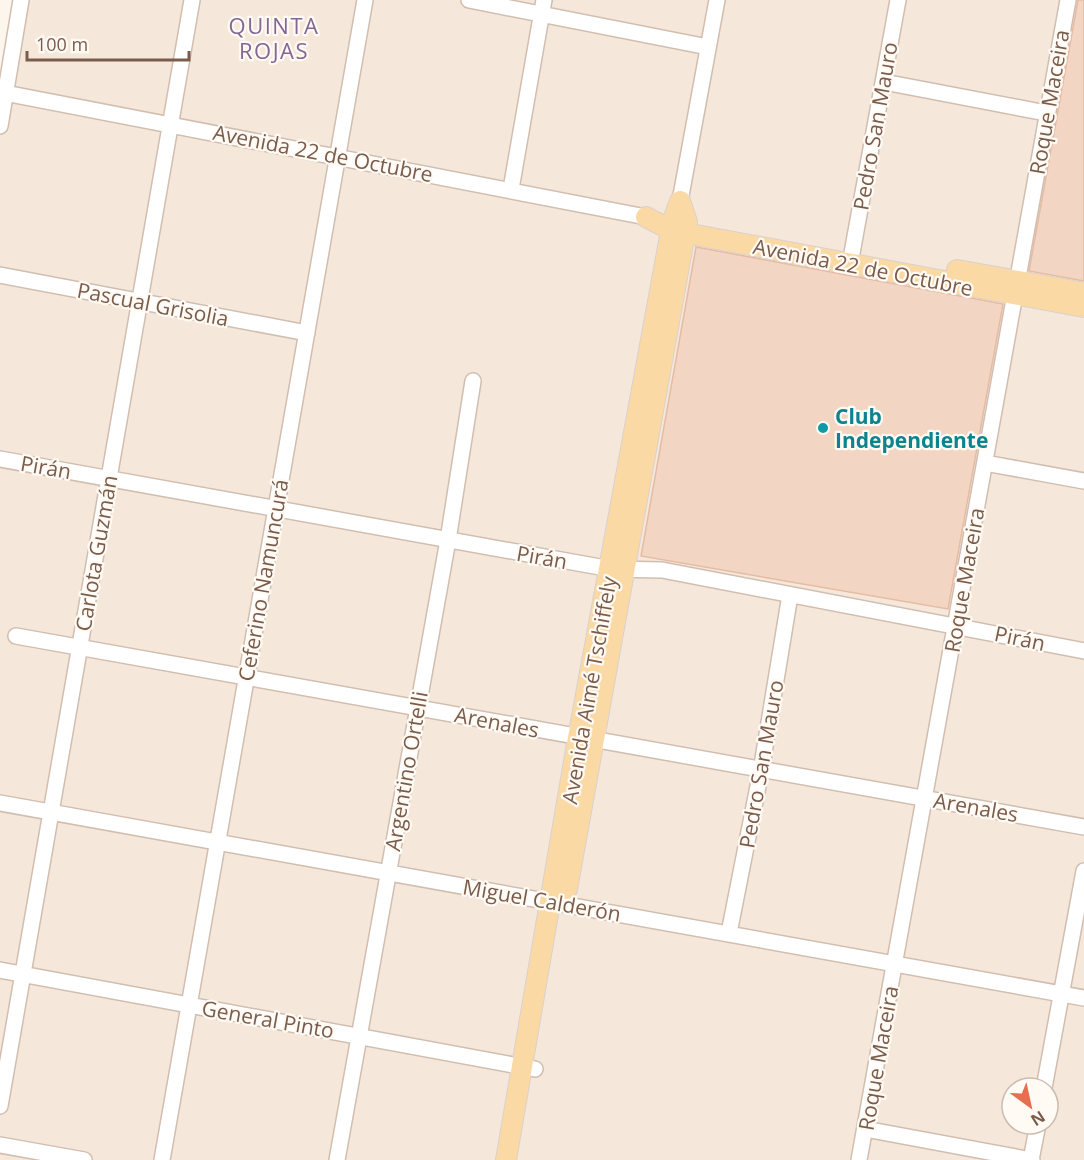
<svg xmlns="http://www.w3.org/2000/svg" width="1084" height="1160" viewBox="0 0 1084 1160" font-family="'Open Sans',sans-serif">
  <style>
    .residential { fill: #f5e8da; fill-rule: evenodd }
    .building { fill: #f3d5c3; stroke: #e6bba3; stroke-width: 1.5 }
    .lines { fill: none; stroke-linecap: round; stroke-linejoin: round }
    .minor-casing { stroke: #d1beb0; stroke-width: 18 }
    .major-casing { stroke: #dad1cd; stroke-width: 22 }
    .minor { stroke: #fff; stroke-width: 15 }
    .major { stroke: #fbd9a5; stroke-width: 20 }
    .culture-dot { fill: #0f9aa8; stroke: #fffaf3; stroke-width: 2 }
    .labels { text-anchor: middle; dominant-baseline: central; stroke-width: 4.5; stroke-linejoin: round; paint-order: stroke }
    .street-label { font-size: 21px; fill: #7a5c4d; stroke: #fffaf3 }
    .culture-label { font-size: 21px; font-weight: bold; fill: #0d838f; stroke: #fffaf3; text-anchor: start }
    .neighbourhood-label { font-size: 22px; letter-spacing: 1.5px; fill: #846695; stroke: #fffaf3 }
  </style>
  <rect width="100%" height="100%" fill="#fdf6ec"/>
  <path class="residential" d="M23 0H1084V1160H0V127ZM1012 1088H1048V1124H1012Z"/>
  <path class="building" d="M1078 0H1084V281L1029 271Z
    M696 247 1003 304 948 609 641 556Z"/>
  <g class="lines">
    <g class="minor-casing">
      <path id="minor" d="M469 0 708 47
        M884 82 1046 113
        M0 92 646 217
        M0 126 21 0
        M511 189 544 0
        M680 201 717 0
        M852 253 898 0
        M0 275 307 333
        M0 459 611 569 662 570 1084 651
        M985 463 1084 481
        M16 636 1084 827
        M0 803 1084 998
        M729 933 761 771 790 595
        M0 970 535 1069
        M1044 1088 1084 871
        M0 1106 192 0
        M865 1129 1032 1160
        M0 1145 84 1160
        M162 1160 365 0
        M337 1160 448 540 473 381
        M859 1160 1068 0
        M1031 1160 1038 1124"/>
    </g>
    <g class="major-casing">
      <path id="major" d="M646 217 671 230 685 233 1084 307
        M957 270 1084 293
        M567 889 685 233 687 222 680 201
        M506 1160 578 738 673 220 680 201"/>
    </g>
    <use href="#minor" class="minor"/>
    <use href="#major" class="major"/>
  </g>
  <circle class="culture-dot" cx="823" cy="428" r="6"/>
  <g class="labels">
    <g class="street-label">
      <text transform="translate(1049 102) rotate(-80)">Roque Maceira</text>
      <text transform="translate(875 126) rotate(-80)">Pedro San Mauro</text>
      <text transform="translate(323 153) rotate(11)">Avenida 22 de Octubre</text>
      <text transform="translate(863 267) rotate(11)">Avenida 22 de Octubre</text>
      <text transform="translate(153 304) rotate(11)">Pascual Grisolia</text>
      <text transform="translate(46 467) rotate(10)">Pirán</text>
      <text transform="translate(96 553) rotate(-80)">Carlota Guzmán</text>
      <text transform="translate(542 557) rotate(10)">Pirán</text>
      <text transform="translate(263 580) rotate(-80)">Ceferino Namuncurá</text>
      <text transform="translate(964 580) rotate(-80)">Roque Maceira</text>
      <text transform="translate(1020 638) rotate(12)">Pirán</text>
      <text transform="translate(589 690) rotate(-80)">Avenida Aimé Tschiffely</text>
      <text transform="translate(497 722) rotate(11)">Arenales</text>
      <text transform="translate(761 764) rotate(-80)">Pedro San Mauro</text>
      <text transform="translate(406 771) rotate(-80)">Argentino Ortelli</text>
      <text transform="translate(976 807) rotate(10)">Arenales</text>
      <text transform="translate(542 900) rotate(10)">Miguel Calderón</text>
      <text transform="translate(268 1019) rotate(10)">General Pinto</text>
      <text transform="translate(878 1058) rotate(-80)">Roque Maceira</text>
    </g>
    <g class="culture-label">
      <text x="835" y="416">Club<tspan x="835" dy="24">Independiente</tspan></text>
    </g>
    <g class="neighbourhood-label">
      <text x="274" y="25">QUINTA<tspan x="274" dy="25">ROJAS</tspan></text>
    </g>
  </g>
  <g transform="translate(1030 1106) rotate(147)"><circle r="28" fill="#fffaf3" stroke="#cabbb1" stroke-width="1.5"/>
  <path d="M0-4.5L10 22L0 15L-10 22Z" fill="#e76f51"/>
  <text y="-9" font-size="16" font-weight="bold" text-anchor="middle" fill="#7a5c4d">N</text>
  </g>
  <path d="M27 51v9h162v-9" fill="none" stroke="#7a5c4d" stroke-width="3"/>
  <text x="36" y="51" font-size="18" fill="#7a5c4d" stroke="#fffaf3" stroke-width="4.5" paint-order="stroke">100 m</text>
</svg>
